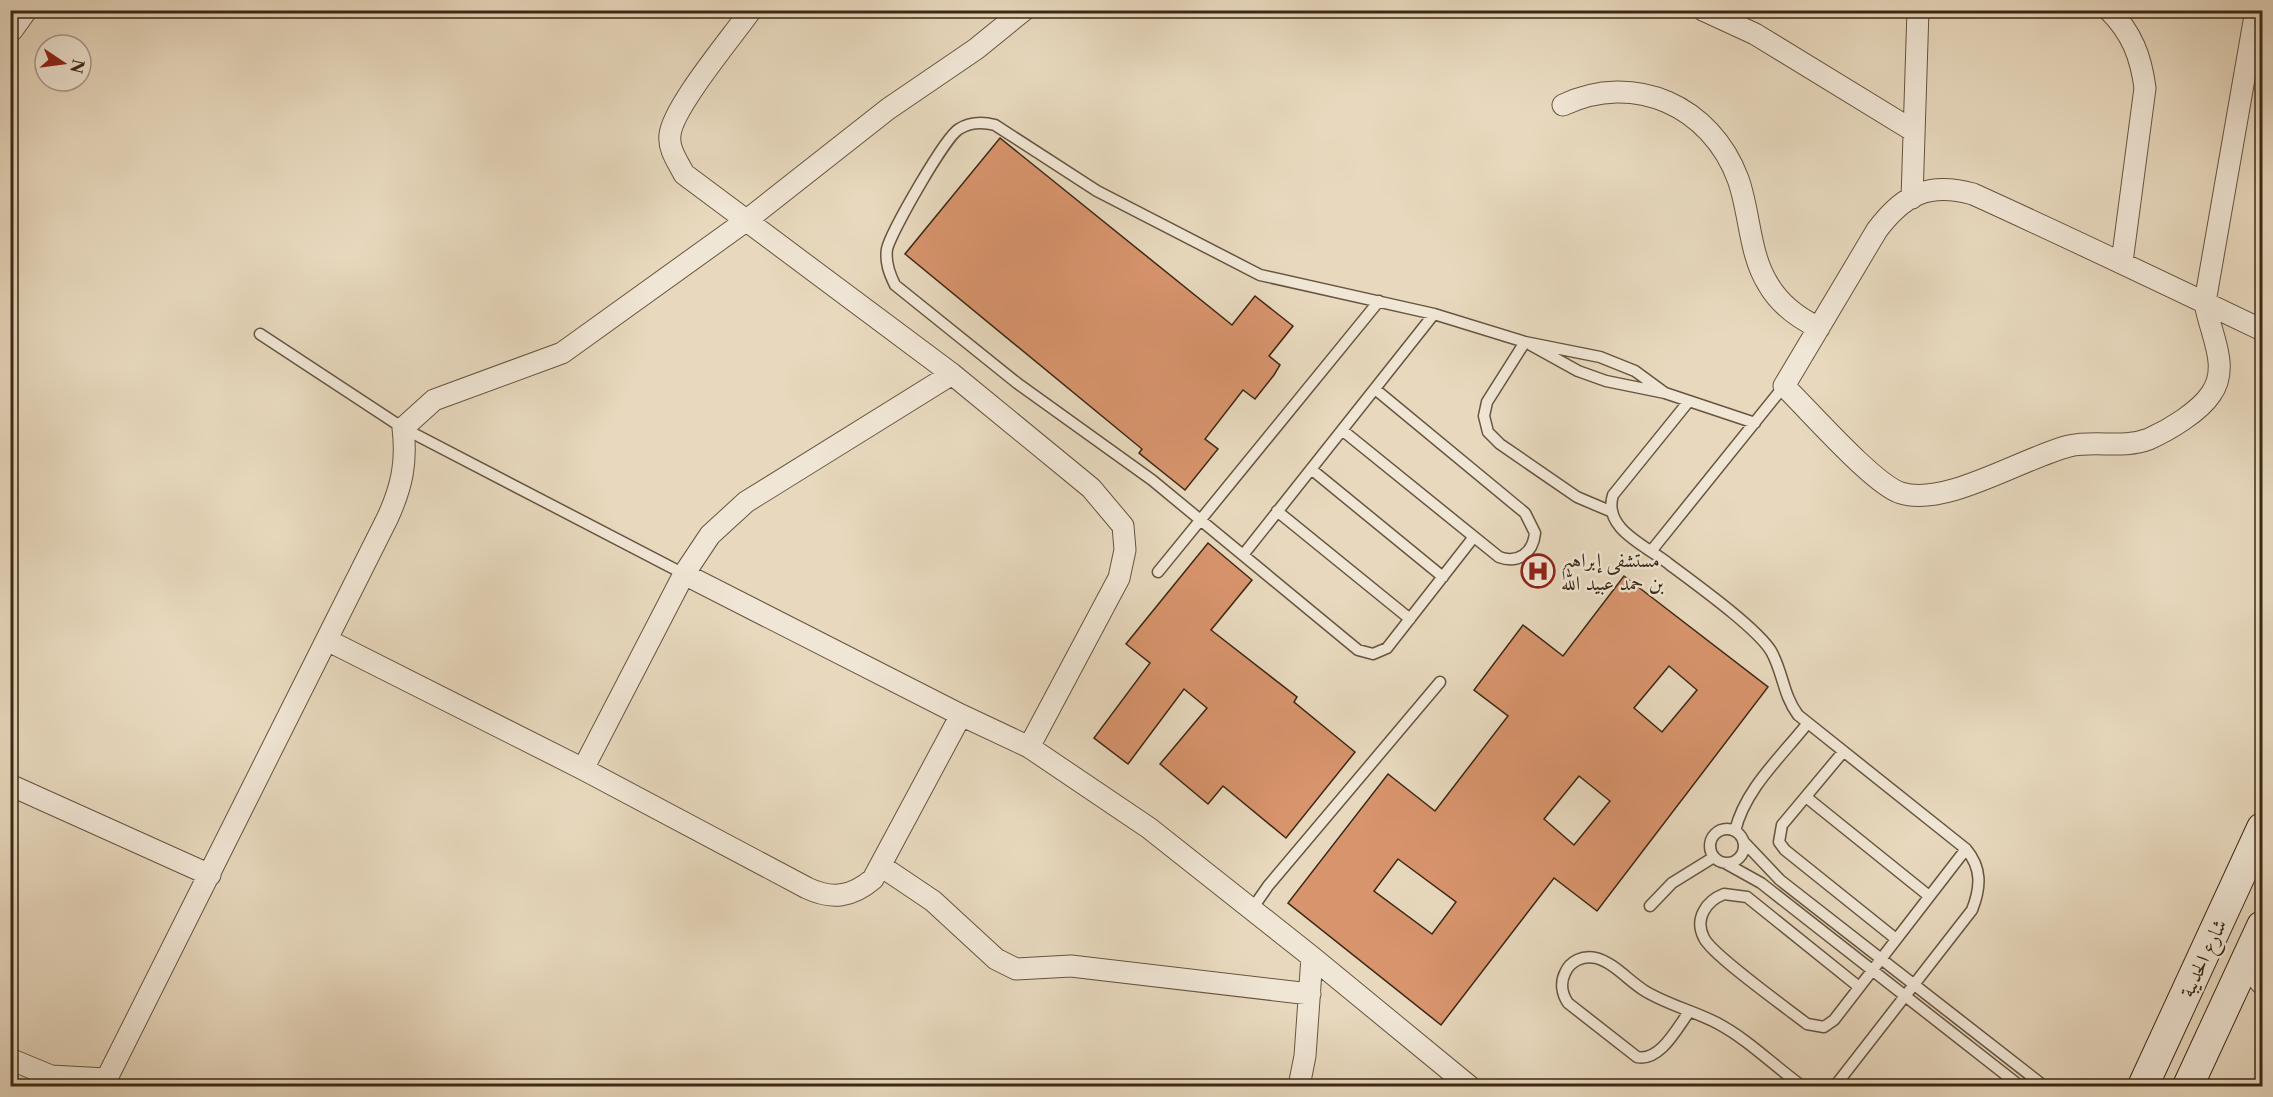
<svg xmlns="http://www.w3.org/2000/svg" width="2273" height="1097" viewBox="0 0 2273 1097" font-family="'Libre Caslon Text',Amiri,serif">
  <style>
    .building { fill: #d8946d; stroke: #3c2815; stroke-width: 1.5; fill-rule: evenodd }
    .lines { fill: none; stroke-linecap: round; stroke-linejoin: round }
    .service-casing { stroke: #67543f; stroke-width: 13 }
    .minor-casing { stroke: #67543f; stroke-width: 23 }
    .tertiary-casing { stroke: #67543f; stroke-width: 29 }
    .secondary-casing { stroke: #3c2815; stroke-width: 32 }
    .service { stroke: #f0e6d5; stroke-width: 10 }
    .minor { stroke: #f0e6d5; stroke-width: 21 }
    .tertiary { stroke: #f0e6d5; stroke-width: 27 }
    .secondary { stroke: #f0e6d5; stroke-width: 30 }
    .labels { text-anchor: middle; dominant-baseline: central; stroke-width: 5; stroke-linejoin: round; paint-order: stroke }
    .poi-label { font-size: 20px; fill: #3c2815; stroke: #f0e6d5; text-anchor: start }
    .street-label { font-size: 20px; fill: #3c2815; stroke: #f0e6d5 }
  </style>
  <rect width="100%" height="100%" fill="#e8d9be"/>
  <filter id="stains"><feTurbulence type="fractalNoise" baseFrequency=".00333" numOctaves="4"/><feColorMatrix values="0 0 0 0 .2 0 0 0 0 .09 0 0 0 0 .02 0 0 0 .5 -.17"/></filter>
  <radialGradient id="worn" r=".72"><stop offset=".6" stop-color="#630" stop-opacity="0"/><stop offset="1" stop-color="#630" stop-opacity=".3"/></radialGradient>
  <path class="building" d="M1000 138 1232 325 1255 296 1293 326 1269 356 1280 365 1274 375 1255 399 1243 390 1205 439 1218 449 1185 490 1139 453 1142 449 905 254Z
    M1208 543 1252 580 1211 630 1297 697 1294 702 1355 752 1286 838 1223 786 1208 804 1160 764 1207 708 1184 689 1128 764 1094 738 1150 663 1126 644Z
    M1624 576 1768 687 1597 911 1554 878 1441 1025 1288 903 1388 774 1435 811 1508 716 1474 690 1523 625 1563 656ZM1669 666 1697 690 1662 732 1634 708ZM1579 776 1610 801 1574 845 1544 819ZM1398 859 1456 902 1432 934 1374 891Z"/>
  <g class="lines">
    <g class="service-casing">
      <path id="service" d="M260 334 403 428 684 574
        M1525 342 1487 402 1484 416 1488 432 1500 444 1577 497 1610 511
        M1531 345 1578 371 1606 381 1665 393 1755 423
        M1689 401 1613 495C1602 529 1647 546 1669 564 1694 583 1756 627 1771 651 1783 672 1783 695 1798 715L1966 849C1982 868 1981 887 1972 910L1835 1086
        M1342 430 1499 557C1518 564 1533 553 1535 533L1525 513 1375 389
        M1311 469 1443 577
        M1277 511 1410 619
        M1473 538 1387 648 1373 654 1358 650 1152 480 1017 383 895 285C889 273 885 262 887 249 891 232 945 137 959 129 970 122 983 122 995 125L1097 191 1260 275 1434 314 1525 342 1600 357 1635 371 1665 393
        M1652 550 1784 386
        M1243 555 1434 314
        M1158 572 1379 301
        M1843 752 1782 825 1779 842 1785 850 1896 939
        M1806 797 1929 896
        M1710 846a17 17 0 1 1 34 0a17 17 0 1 1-34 0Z
        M1735 831C1745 789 1781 757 1807 724
        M1743 841 1780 880 2044 1086
        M1725 863 1761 883 2020 1086
        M1650 906 1672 883 1714 857
        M1252 909 1268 886 1440 682
        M1859 987 1747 897 1724 894C1706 901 1694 919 1704 938 1712 955 1788 1009 1807 1024L1824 1027 1834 1020 1966 849
        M1689 1012C1677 1028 1660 1062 1637 1057L1568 1003C1562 994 1560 983 1565 973 1570 961 1583 955 1596 958 1613 962 1630 982 1645 991 1668 1005 1694 1011 1717 1023 1749 1040 1774 1066 1802 1086"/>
    </g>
    <g class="minor-casing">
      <path id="minor" d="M751 10C733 36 672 108 670 135 668 149 678 162 684 174L952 374 1091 488 1123 526 1125 550 1119 578 1029 747
        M1703 10 1755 34 1912 130
        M2109 10C2132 33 2141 57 2145 88L2122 262
        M2256 10 2205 302C2209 332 2231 366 2211 394 2199 412 2169 430 2149 439 2123 449 2096 440 2069 446 2022 458 1946 507 1901 493 1874 485 1808 409 1784 386L1877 230C1904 194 1929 182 1973 194 2070 238 2166 284 2262 330
        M1563 105C1634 71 1711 106 1738 179 1750 212 1749 254 1768 284 1780 305 1798 318 1819 328
        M1912 198 1918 10
        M684 574 961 715 1029 747 1149 828 1312 957 1469 1086
        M327 640 583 769 807 888C832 900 852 897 873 879L961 715
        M583 769 684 574 710 535 746 502 952 374
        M10 785 210 875
        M881 866 933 901 996 959 1016 969 1071 966 1310 994
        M2245 965 2262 984
        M10 1059 51 1076 106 1079
        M103 1086 388 517C402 486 407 462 403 428L434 400 562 353 747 220 888 109 976 49 1024 10
        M1299 1086 1305 1056 1312 957"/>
    </g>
    <g class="tertiary-casing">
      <path id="tertiary" d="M10 28 23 10"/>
    </g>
    <g class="secondary-casing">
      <path id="secondary" d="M2143 1086 2262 828
        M2188 1086 2262 926"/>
    </g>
    <use href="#service" class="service"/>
    <use href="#minor" class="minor"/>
    <use href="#tertiary" class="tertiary"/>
    <use href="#secondary" class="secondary"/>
  </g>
  <defs>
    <g id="hospital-ring" transform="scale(1.725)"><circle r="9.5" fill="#f0e6d5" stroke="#8f2418" stroke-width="1.5"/><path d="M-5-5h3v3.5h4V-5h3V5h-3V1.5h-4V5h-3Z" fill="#8f2418"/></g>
  </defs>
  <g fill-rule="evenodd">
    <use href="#hospital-ring" x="1538" y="571"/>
  </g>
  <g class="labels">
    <g class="poi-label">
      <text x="1561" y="560">مستشفى إبراهيم<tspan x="1561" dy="23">بن حمد عبيد الله</tspan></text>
    </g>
    <g class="street-label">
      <text transform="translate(2203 958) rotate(-65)">شارع الحديبة</text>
    </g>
  </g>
  <rect width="2273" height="1097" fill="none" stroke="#e8d9be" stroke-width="36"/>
  <rect x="12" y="12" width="2249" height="1073" fill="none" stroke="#3c2815" stroke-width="3"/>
  <rect x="18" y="18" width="2237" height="1061" fill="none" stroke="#3c2815" stroke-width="1.5"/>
  <g transform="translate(63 63) rotate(103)"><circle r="28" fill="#f0e6d5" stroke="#a89a88" stroke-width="1.5"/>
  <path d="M0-4.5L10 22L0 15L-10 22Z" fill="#8f2418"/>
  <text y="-9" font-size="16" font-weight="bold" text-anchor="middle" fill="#3c2815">N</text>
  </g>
  <rect width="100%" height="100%" filter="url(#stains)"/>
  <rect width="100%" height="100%" fill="url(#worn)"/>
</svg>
